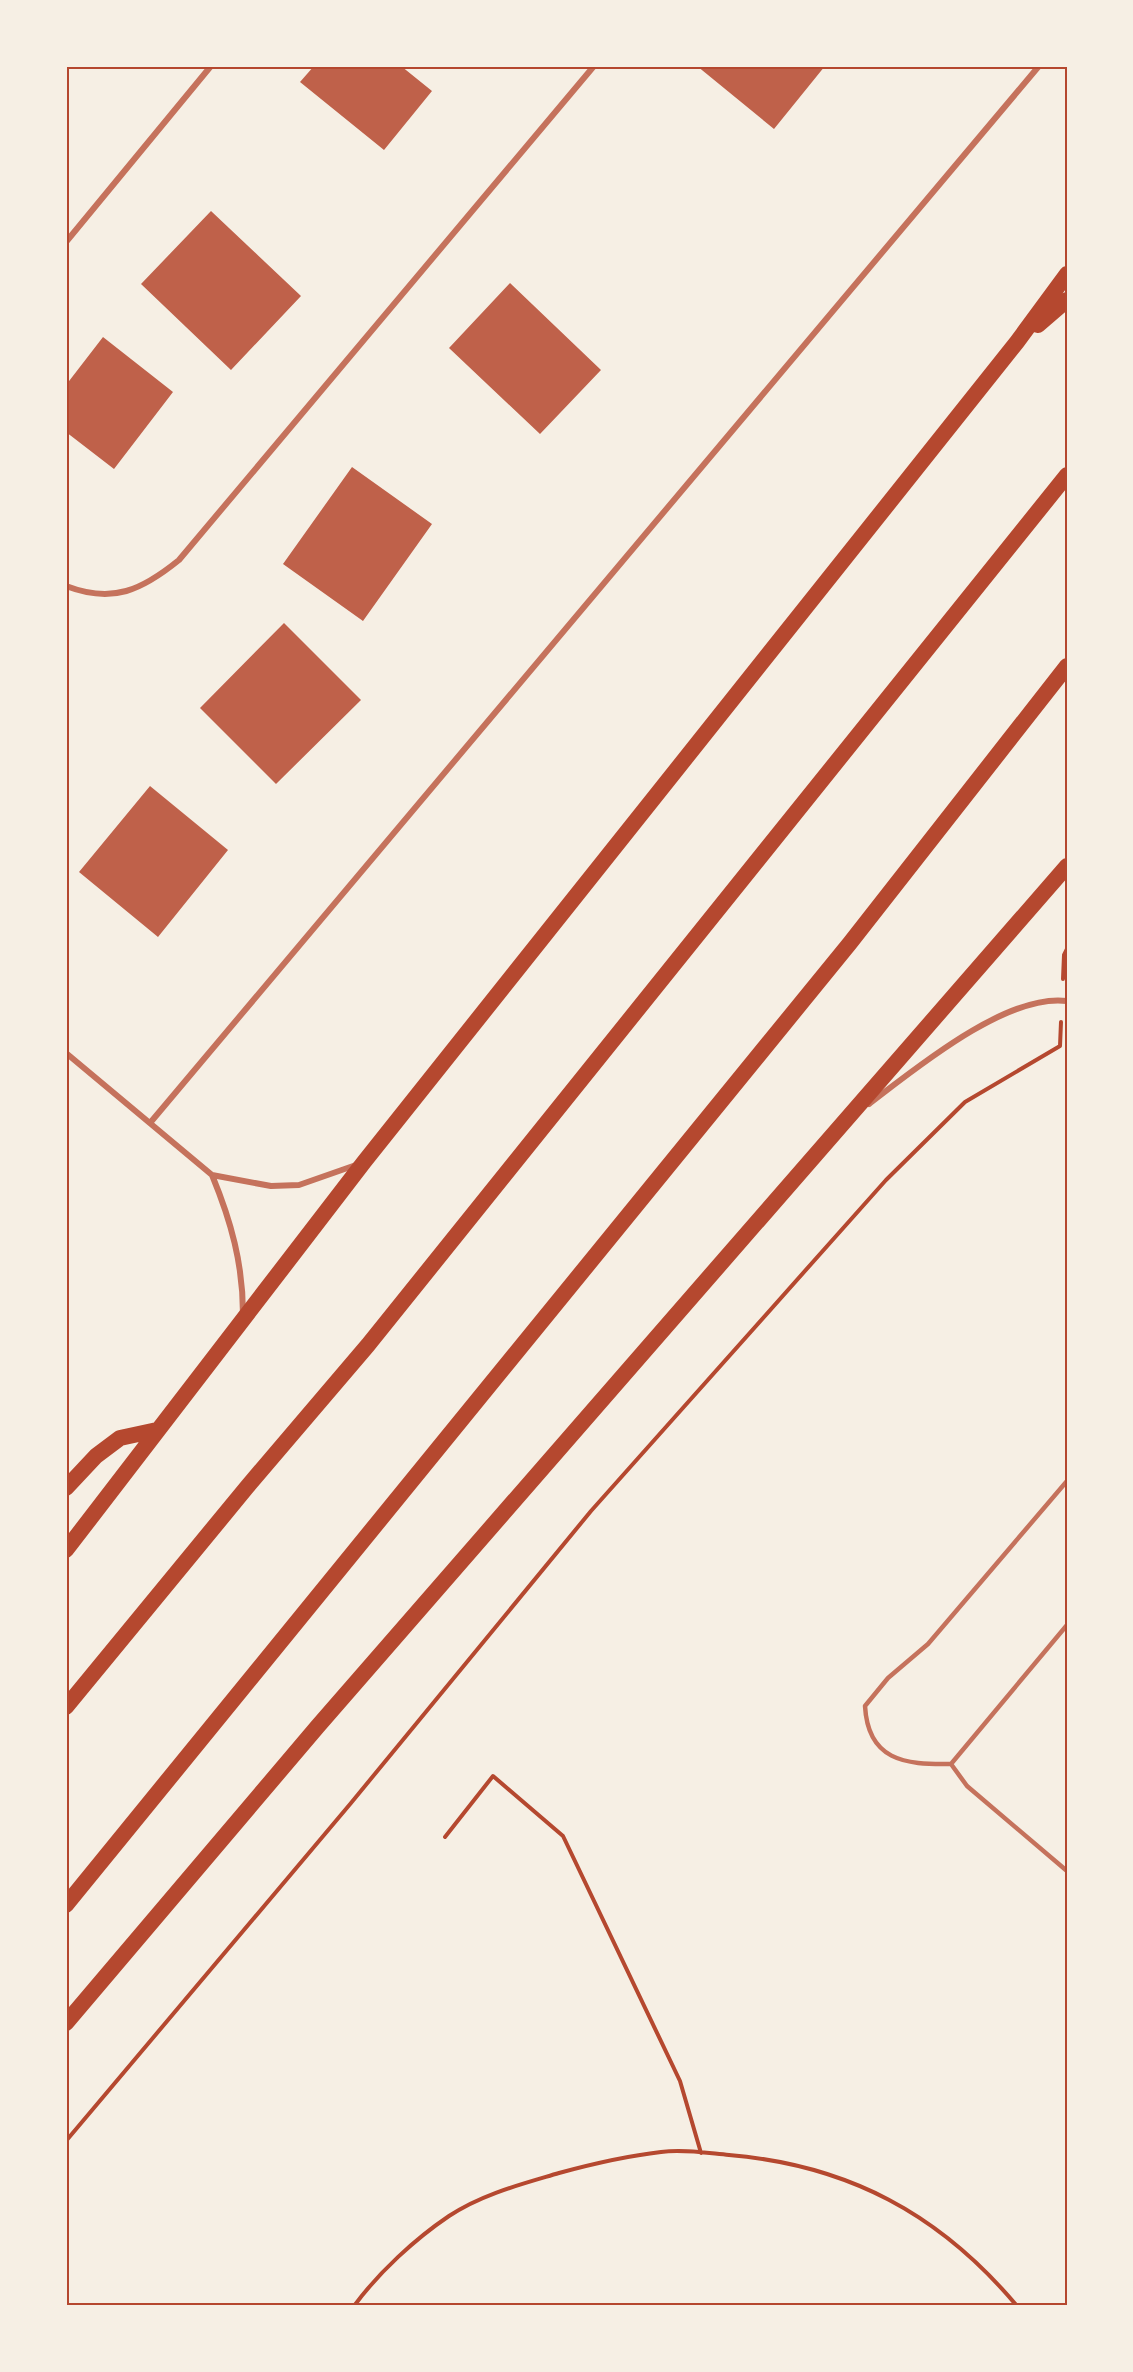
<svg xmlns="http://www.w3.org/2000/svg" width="1133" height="2372" viewBox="0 0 1133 2372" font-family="Cabin,sans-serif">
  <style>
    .building { fill: #bf614a }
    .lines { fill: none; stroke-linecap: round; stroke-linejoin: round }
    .path { stroke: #b5482f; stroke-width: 4 }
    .service { stroke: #c5725c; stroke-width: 4.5 }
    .minor { stroke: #c5725c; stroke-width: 6 }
    .trunk { stroke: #b5482f; stroke-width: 16 }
    .neatline { fill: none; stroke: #b5482f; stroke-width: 2 }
  </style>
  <rect width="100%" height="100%" fill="#f6efe4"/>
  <path class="building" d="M314 66H401L432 91 384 150 300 82Z
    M697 66H825L774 129Z
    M211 211 301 296 231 370 141 284Z
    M510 283 601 370 540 434 449 348Z
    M103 337 173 392 114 469 66 432V385Z
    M352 467 432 524 363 621 283 564Z
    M284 623 361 700 276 784 200 708Z
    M150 786 228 850 158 937 79 872Z"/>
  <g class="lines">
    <path class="path" d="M1063 979 1064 955 1067 949
      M445 1837 493 1776 563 1836 680 2081 701 2153
      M66 2141 351 1803 591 1511 886 1180 965 1102 1060 1046 1061 1022
      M354 2306C379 2272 415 2239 449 2216 482 2194 522 2184 559 2173 592 2164 626 2156 661 2152 683 2149 707 2153 729 2155 848 2165 940 2214 1017 2306"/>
    <path class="service" d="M1067 1625 951 1764 967 1786 1067 1871
      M951 1764C904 1765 868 1760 865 1706L888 1678 928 1644 1067 1481"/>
    <path class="minor" d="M66 242 211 66
      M66 586C113 604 142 590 179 560L594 66
      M66 1053 212 1175 271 1186 299 1185 356 1165
      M869 1104C915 1069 1007 993 1067 1001
      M150 1123 1039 66
      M212 1175C231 1221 243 1264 243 1314"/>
    <path class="trunk" d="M1038 325 1067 300
      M66 1488 96 1456 120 1438 157 1430
      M66 1550 364 1162 1017 342 1067 274
      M66 1707 247 1487 368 1345 1067 475
      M66 1905 850 943 1067 666
      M66 2023 318 1726 1067 866"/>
  </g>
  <rect width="1133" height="2372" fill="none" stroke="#f6efe4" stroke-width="135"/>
  <rect x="68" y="68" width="998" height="2236" class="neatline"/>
</svg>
